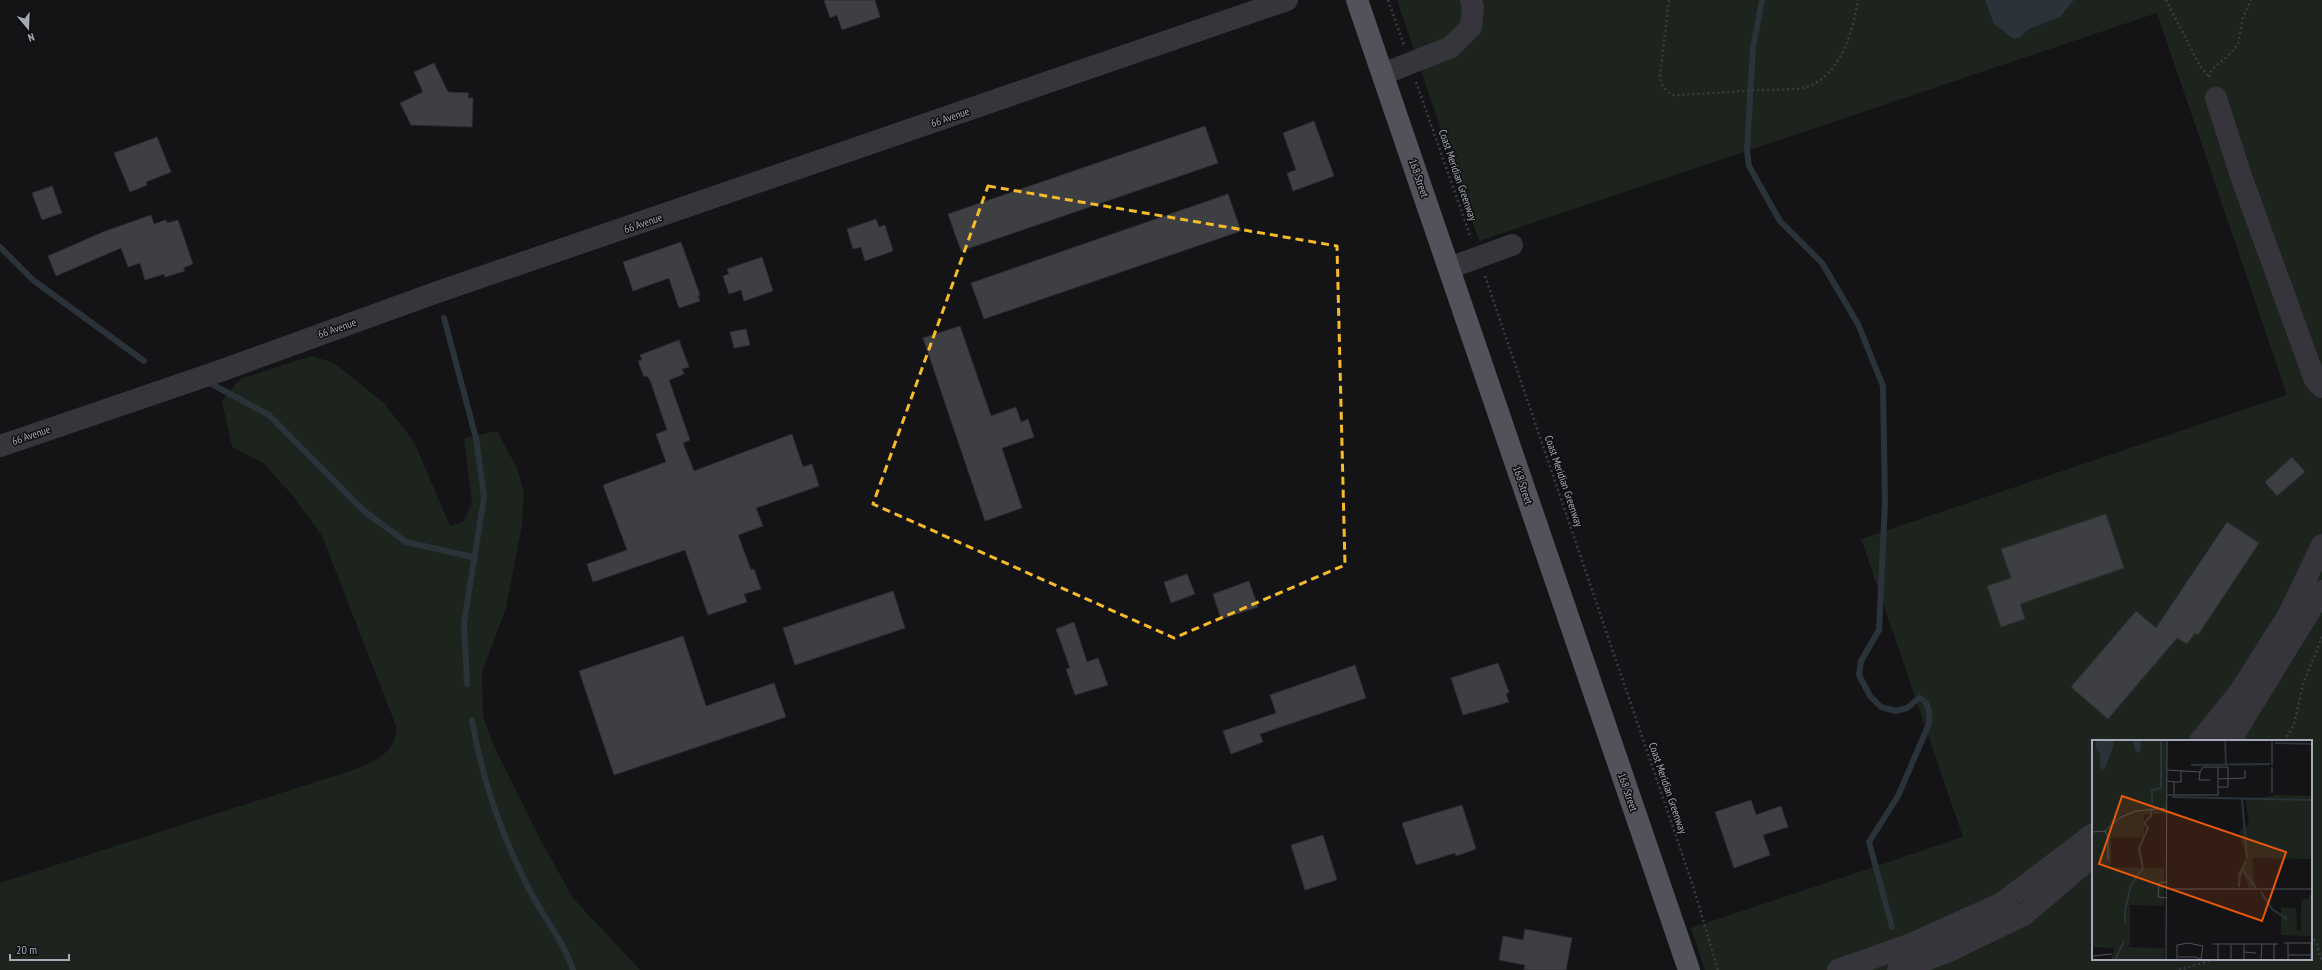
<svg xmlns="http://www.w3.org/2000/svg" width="2322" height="970" viewBox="0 0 2322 970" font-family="'PT Sans Narrow',sans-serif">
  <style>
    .green { fill: #1c241d; fill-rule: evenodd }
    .water { fill: #2a323a }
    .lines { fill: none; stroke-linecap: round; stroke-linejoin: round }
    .stream { stroke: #2a323a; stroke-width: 6 }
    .building { fill: #3e3f43; stroke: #2e2e32 }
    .path { stroke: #3b3c42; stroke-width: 2.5; stroke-dasharray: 2 3; stroke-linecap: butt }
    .minor { stroke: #35353b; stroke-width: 22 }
    .major { stroke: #51525a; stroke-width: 22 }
    .marked { fill: none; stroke: #f6bb2b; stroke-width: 3; stroke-dasharray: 8 5; stroke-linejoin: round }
    .labels { text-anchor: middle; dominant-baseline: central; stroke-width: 3; stroke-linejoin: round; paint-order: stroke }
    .street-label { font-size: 11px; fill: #a5aab6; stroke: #0f0f11 }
    .inset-river { fill: none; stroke: #2a323a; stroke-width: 2 }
    .inset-road { fill: none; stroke: #4e5056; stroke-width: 1 }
    .view { fill: #e8590c; fill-opacity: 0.15; stroke: #e8590c; stroke-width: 2 }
    .inset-edge { fill: none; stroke: #a5aab6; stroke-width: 2 }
  </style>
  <rect width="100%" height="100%" fill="#141416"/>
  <path class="green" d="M1397 0H2322V970H1705L1691 928 1963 837 1861 539 2287 395 2157 13 1479 241ZM2093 741H2311V959H2093Z
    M312 356 334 363 384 403 414 442 450 526 463 522 472 504 464 438 497 431 517 468 524 493 522 525 506 608 482 672 483 716 492 742 540 839 573 898 640 970H0V883L356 769C377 760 397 752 396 726L322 536 294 497 263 463 232 447 222 401 240 379Z"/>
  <path class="water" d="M1985 0H2074L2060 17 2029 29 2019 38 2014 39 1994 24Z"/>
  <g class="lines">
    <path class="stream" d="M1762 0 1753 48 1747 151 1749 166 1780 221 1822 263 1858 324 1883 386 1885 503 1879 630 1861 661 1859 675 1870 696 1881 707 1896 711 1907 708 1919 698C1929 701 1930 714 1929 724L1898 796 1869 842 1892 927
      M0 247 33 280 144 361
      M444 318 476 438 484 497 464 623 467 684
      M208 382 269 415 364 511 406 542 473 557
      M472 720C481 774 500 830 524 879 538 911 562 937 573 970"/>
  </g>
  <path class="building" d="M824 0H875L880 17 842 30 837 15 830 18Z
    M434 63 448 92 469 93 468 98H473L472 127 411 125 400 103 423 92 414 72Z
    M1314 121 1334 176 1293 191 1287 173 1296 170 1283 133Z
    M1205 126 1218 163 961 251 948 214Z
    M157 137 171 172 146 182 147 185 130 192 114 153Z
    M52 186 62 213 42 220 32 193Z
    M1228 194 1241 231 984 319 971 283Z
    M151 215 154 224 166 220 167 223 178 220 193 264 183 268 185 271 165 277 164 274 145 280 140 263 128 267 121 248 56 276 48 256 103 232Z
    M876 219 879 227 885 225 893 251 865 261 861 247 853 249 847 229Z
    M681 242 700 295 698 296 700 301 679 308 669 278 633 291 623 262Z
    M762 257 773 291 744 301 741 290 729 294 723 276 729 274 727 269Z
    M960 326 991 416 1016 407 1021 422 1028 419 1034 437 1002 448 1022 508 985 521 923 338Z
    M746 329 750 345 734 348 730 332Z
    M679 340 689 367 682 369 684 374 669 380 690 440 683 443 694 471 792 434 803 467 812 464 819 486 756 508 763 526 738 535 751 570 754 569 761 589 744 594 747 602 708 615 685 550 593 582 587 564 627 550 603 485 666 462 656 434 667 430 650 380 647 376 644 377 638 361 642 360 640 355Z
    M2292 457 2305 472 2277 496 2265 482Z
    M2106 514 2124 568 2020 604 2025 619 2001 627 1987 586 2011 578 2001 549Z
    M2227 522 2259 543 2198 635 2195 633 2187 644 2177 638 2108 719 2071 687 2136 611 2156 628Z
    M1187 574 1195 594 1171 603 1164 582Z
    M1249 581 1258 607 1221 619 1213 594Z
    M893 591 905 628 795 665 783 628Z
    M1074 622 1087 662 1098 658 1108 685 1075 695 1066 669 1070 668 1056 629Z
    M683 636 706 706 774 683 786 717 614 775 579 671Z
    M1498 663 1509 692 1506 694 1509 702 1463 715 1451 678Z
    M1355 665 1366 698 1260 734 1263 742 1231 754 1223 731 1276 713 1270 695Z
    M1751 800 1756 815 1781 806 1788 827 1763 835 1770 855 1734 868 1715 812Z
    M1462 805 1476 849 1456 856 1455 853 1416 865 1402 823Z
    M1323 835 1337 880 1305 890 1291 845Z
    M1525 929 1572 938 1566 970H1524L1525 965 1499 960 1503 936 1523 940Z"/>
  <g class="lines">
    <path class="path" d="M1388 0 1404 45
      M1669 0 1660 75C1661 85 1664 90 1673 95 1702 94 1730 92 1759 90 1776 89 1798 92 1814 84 1843 68 1853 30 1858 0
      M2166 0 2200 66 2210 78
      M2209 77 2212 69 2228 56 2238 44 2243 17 2251 0
      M1416 82 1471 238
      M1485 276 1693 886 1718 970
      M2284 741 2294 725 2303 684 2322 637
      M2311 935 2316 942 2322 961
      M2179 970 2215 959"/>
    <path class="minor" d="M1383 74 1451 47 1471 27 1473 7 1471 0
      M2216 98 2241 176 2315 380 2322 387
      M1449 268 1512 245
      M0 446 220 371 432 294 1287 0
      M2200 741 2239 693 2288 616 2322 545
      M2227 741 2233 736 2322 591
      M1838 970 1909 945 2002 903 2093 834
      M1898 970 1947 952 2025 914 2093 856"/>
    <path class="major" d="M1357 0 1689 970"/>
  </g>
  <path class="marked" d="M988 186 1337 246 1345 565 1174 638 873 504Z"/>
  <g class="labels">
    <g class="street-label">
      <text transform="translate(950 117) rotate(-19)">66 Avenue</text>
      <text transform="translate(1458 175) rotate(71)">Coast Meridian Greenway</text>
      <text transform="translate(1419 178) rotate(71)">168 Street</text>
      <text transform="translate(643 223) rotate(-19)">66 Avenue</text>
      <text transform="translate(337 328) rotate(-19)">66 Avenue</text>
      <text transform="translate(31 435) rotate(-19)">66 Avenue</text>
      <text transform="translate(1564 481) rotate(71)">Coast Meridian Greenway</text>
      <text transform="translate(1523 485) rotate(71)">168 Street</text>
      <text transform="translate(1668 788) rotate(71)">Coast Meridian Greenway</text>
      <text transform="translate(1628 792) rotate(71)">168 Street</text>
    </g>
  </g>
  <g transform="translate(2092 740)">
    <rect width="220" height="220" fill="#141416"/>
    <path d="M0 0H74V74H52V97L19 98V127L72 128V166L38 165V205L33 207 72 208V220H19L22 208 0 207ZM184 55 220 56V119L161 118V135L164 147 157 148 151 133 148 139 145 135 154 118 148 94V90L157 85 154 60ZM217 155H220V196L189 195V167L204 168 205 190 209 191V163L212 159H217Z" fill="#1c241d"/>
    <path d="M5 0H21V8L12 30 8 27V14L3 6ZM41 0H49L48 13 43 10Z" fill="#2a323a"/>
    <path class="inset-river" d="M133 0 134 25M183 3 220 4M99 25 178 24M180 25V0M180 53V27M80 57 220 60M150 59 155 118M60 64V50L69 48V0M151 130 164 148M147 147 148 134 154 121M169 152 180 169 195 179M33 184V171L39 145 51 128 47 108 56 88 52 83 59 76V70M23 220 32 201"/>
    <path class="inset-road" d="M108 32 107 40H118M126 39 153 38V30M75 41 82 42V54M82 42H89V31M126 47H136V27H126M75 55H126V27H111L108 32 75 30M13 91 16 98V120M0 92 13 91 29 77 44 71 75 68M74 142 67 143 66 157 75 158M75 149H220M192 203H220M121 204H186M126 204V220M139 205V220M152 212 164 213M196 215H219M0 216 20 214M86 217H104L110 220M74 220 75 0M85 220V205L96 203 111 206 109 219M152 220V204M169 220 170 204M182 220V204M196 220V203M219 220V203"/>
    <path class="view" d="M30 56 194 112 170 181 7 124Z"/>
    <rect width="220" height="220" class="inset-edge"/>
  </g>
  <g transform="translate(28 28) rotate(161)" stroke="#0f0f11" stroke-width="3" paint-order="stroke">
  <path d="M0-3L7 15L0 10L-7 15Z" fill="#a5aab6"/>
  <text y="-6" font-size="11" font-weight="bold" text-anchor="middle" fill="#a5aab6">N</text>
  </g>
  <path d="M10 954v6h59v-6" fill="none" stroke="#a5aab6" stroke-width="2"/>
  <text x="16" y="954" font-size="12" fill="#a5aab6" stroke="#0f0f11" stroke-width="3" paint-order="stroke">20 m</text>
</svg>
